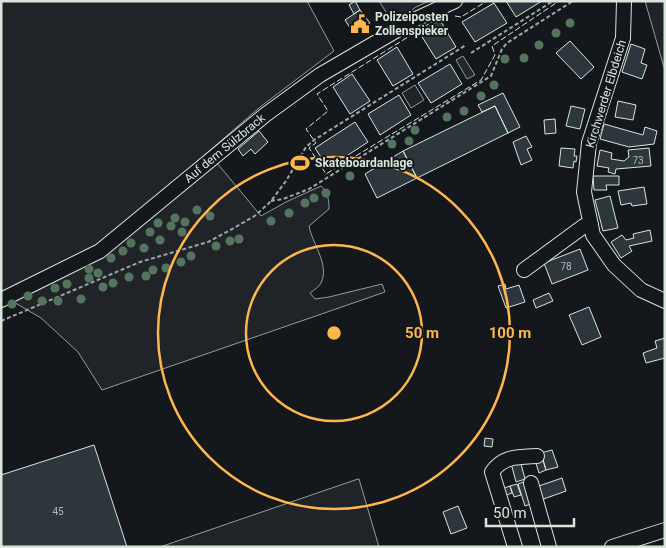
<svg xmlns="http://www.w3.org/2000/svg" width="666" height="548" viewBox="0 0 666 548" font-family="Roboto,sans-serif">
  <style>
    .green { fill: #202428; stroke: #939e99 }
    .parking { fill: #24282b; stroke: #939e99 }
    .building { fill: #2c363c; stroke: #d8e6dc }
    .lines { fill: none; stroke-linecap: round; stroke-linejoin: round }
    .minor-casing { stroke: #d8e6dc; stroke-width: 16 }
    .path { stroke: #9da8a2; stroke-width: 2; stroke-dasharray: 4 2.5; stroke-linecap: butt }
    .minor { stroke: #14181c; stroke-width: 14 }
    .fence { stroke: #d8e6dc; stroke-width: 1; stroke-dasharray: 6 2.5; stroke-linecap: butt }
    .tree { fill: #55745f }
    .ring { fill: none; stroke: #ffb74d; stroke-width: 2.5 }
    .labels { text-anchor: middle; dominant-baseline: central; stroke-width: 4; stroke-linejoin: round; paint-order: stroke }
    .number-label { font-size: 10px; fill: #adbab4 }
    .poi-label { font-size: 12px; font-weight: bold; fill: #d8e6dc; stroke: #14181c; text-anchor: start }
    .street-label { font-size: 12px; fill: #d8e6dc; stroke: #14181c }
    .centre { fill: #ffb74d; stroke: #14181c; stroke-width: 2.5 }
    .ring-label { font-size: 15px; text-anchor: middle; font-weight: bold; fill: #ffb74d; stroke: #14181c; stroke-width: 4; stroke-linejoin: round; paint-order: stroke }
  </style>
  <rect width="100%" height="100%" fill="#14181c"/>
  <path class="green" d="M1 1H307L334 51 260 107 96 249 1 293Z
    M379 1H429L416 7 393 23Z
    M645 1H665V71Z
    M415 85 424 100 411 108 402 93Z
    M217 163 261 216 286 202 321 186C328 192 329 200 329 209L309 226C312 243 330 265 321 283 319 287 314 290 310 293L315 299 329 297 382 284 385 292 102 390 78 352 41 318 12 301 105 255Z
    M359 479 379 547H160L358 479Z"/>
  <path class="parking" d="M463 56 475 75 467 79 456 60Z"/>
  <path class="building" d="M355 1 360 10 354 14 349 5Z
    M506 1H542L516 17Z
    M494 3 507 23 475 42 462 22Z
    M360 10 370 23 354 34 345 20Z
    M440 20 456 47 436 59 419 32Z
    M570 41 594 67 581 79 556 53Z
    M631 44 645 49 641 63 647 65 642 79 622 72Z
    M397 47 413 74 393 86 377 60Z
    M450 64 462 84 431 103 418 83Z
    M352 74 370 101 350 114 333 87Z
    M503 93 520 127 508 133 495 106 482 112 478 105Z
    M399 95 411 115 380 135 368 114Z
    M618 101 636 105 633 120 615 117Z
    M495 106 508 133 417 178 403 151Z
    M571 106 585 109 580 129 566 126Z
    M555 119 556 133 545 134 544 120Z
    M355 122 368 142 328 168 315 148Z
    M604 124 643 135 645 127 657 131 654 144 629 147 600 139Z
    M259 131 268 142 255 154 251 149 243 156 238 149Z
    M526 136 532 147 527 149 532 160 521 165 513 142Z
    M561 148 575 149 574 156H577L576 162 574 161 573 168 559 166Z
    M649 148 651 166 616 169 615 174 608 172 609 168 597 166 600 150 612 153 611 159 624 161 629 157 628 150Z
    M403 151 417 178 377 198 365 174Z
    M593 176H619V185H606L607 190H594Z
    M644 187 647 204 632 206 631 203 621 205 618 191Z
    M610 196 618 228 603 231 595 200Z
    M650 230 652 241 629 246 632 251 621 258 611 242 622 235 626 240 634 238 633 234Z
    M580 249 588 270 552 284 544 263Z
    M505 284 506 289 519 285 525 302 506 308 498 286Z
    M549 293 553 301 536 308 533 300Z
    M589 307 601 337 582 345 569 315Z
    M665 338V358L646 363 643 353 657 348 655 341Z
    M485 438 493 439 492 447 484 446Z
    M94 445 127 547H1V475Z
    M552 450 558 467 546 470 541 453Z
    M542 457 546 470 539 473 535 460Z
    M520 460 525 479 516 482 511 463Z
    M562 478 566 491 538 501 533 488Z
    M526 481 533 503 525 506 518 484Z
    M517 484 521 495 514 497 510 486Z
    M510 486 512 493 504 496 502 489Z
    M458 506 467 528 451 534 443 512Z"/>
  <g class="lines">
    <g class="minor-casing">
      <g id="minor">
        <path d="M624 1 623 38 589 143 584 192 593 235 614 265 641 290 665 301"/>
        <path d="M524 270 584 226 591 225"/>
        <path id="s1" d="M1 300 100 251 265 115 320 75 416 19 455 1"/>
        <path d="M531 483 549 547"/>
        <path d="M515 547 492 472C503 456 518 457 537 456"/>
        <path d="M612 547 665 530"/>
      </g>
    </g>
    <path class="path" d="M471 53 553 1
      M271 201 283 199 309 189 491 76 502 49 507 43 573 1
      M1 321 140 262 208 242 234 228 256 215 271 201 286 181 306 147 314 140 466 45"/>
    <use href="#minor" class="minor"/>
    <path class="fence" d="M443 15 317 94 328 111 306 129 316 143 309 148 326 174 481 80 495 55 492 46 559 1
      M455 16 461 17 487 1"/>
  </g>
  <g class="tree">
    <circle cx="570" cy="23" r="4.5"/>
    <circle cx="556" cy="33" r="4.5"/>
    <circle cx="539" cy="45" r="4.5"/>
    <circle cx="524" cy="58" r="4.5"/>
    <circle cx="505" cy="59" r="4.5"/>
    <circle cx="494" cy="85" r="4.5"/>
    <circle cx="481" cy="96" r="4.5"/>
    <circle cx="464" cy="111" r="4.5"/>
    <circle cx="447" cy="117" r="4.5"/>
    <circle cx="415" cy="130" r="4.5"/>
    <circle cx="409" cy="141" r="4.5"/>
    <circle cx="392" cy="144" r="4.5"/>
    <circle cx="372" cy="163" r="4.5"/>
    <circle cx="350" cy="176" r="4.5"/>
    <circle cx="326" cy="193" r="4.5"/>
    <circle cx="314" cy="198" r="4.5"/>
    <circle cx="305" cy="203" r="4.5"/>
    <circle cx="197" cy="210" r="4.5"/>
    <circle cx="289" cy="213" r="4.5"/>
    <circle cx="210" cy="216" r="4.5"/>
    <circle cx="175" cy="218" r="4.5"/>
    <circle cx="271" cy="221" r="4.5"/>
    <circle cx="185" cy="222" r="4.5"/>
    <circle cx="158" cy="223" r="4.5"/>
    <circle cx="171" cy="226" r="4.5"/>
    <circle cx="150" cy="232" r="4.5"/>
    <circle cx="182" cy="232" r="4.5"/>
    <circle cx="239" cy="239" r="4.5"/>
    <circle cx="160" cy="240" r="4.5"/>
    <circle cx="230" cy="241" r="4.5"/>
    <circle cx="131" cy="243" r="4.5"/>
    <circle cx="216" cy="246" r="4.5"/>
    <circle cx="144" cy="248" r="4.5"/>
    <circle cx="123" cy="251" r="4.5"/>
    <circle cx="191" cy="256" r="4.5"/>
    <circle cx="111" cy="258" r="4.5"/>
    <circle cx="181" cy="262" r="4.5"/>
    <circle cx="166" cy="268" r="4.5"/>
    <circle cx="89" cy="269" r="4.5"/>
    <circle cx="153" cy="270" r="4.5"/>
    <circle cx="98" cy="273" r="4.5"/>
    <circle cx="146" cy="276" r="4.5"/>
    <circle cx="129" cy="277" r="4.5"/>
    <circle cx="89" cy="278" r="4.5"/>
    <circle cx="113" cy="283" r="4.5"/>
    <circle cx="67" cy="284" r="4.5"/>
    <circle cx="103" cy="287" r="4.5"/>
    <circle cx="55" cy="288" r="4.5"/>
    <circle cx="28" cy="296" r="4.5"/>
    <circle cx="81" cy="299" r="4.5"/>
    <circle cx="42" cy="301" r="4.5"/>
    <circle cx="58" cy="301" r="4.5"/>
    <circle cx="12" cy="304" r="4.5"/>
  </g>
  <g class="ring">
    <circle cx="334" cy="333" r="88"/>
    <circle cx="334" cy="333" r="176"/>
  </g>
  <defs>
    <g id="civic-bare" transform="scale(1.5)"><path d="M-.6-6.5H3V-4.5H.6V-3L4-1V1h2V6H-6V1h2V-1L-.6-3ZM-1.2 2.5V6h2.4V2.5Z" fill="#ffb74d" stroke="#14181c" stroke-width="2.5" paint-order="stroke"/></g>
    <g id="stadium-bare" transform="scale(1.5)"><path d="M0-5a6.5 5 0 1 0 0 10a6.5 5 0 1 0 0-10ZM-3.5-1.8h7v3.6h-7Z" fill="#ffb74d" stroke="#14181c" stroke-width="2.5" paint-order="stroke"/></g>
  </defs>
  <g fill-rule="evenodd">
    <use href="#civic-bare" x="360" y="24"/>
    <use href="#stadium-bare" x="300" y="163"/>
  </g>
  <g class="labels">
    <g class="number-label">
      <text x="638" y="160">73</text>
      <text x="566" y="266">78</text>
      <text x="58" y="511">45</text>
    </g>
    <g class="poi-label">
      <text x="375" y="17">Polizeiposten<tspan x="375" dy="14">Zollenspieker</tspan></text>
      <text x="315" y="163">Skateboardanlage</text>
    </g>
    <g class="street-label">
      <text transform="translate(606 94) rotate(-73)">Kirchwerder Elbdeich</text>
      <text stroke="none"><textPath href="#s1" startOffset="272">Auf dem Sülzbrack</textPath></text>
    </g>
  </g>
  <circle cx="334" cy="333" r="8" class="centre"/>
  <g class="ring-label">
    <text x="422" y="338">50 m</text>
    <text x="510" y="338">100 m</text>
  </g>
  <rect width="666" height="548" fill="none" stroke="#d8e6dc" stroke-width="5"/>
  <path d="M486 518v8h88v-8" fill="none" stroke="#d8e6dc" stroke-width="2.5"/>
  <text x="493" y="518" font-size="15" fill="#d8e6dc" stroke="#14181c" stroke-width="4" paint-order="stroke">50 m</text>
</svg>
